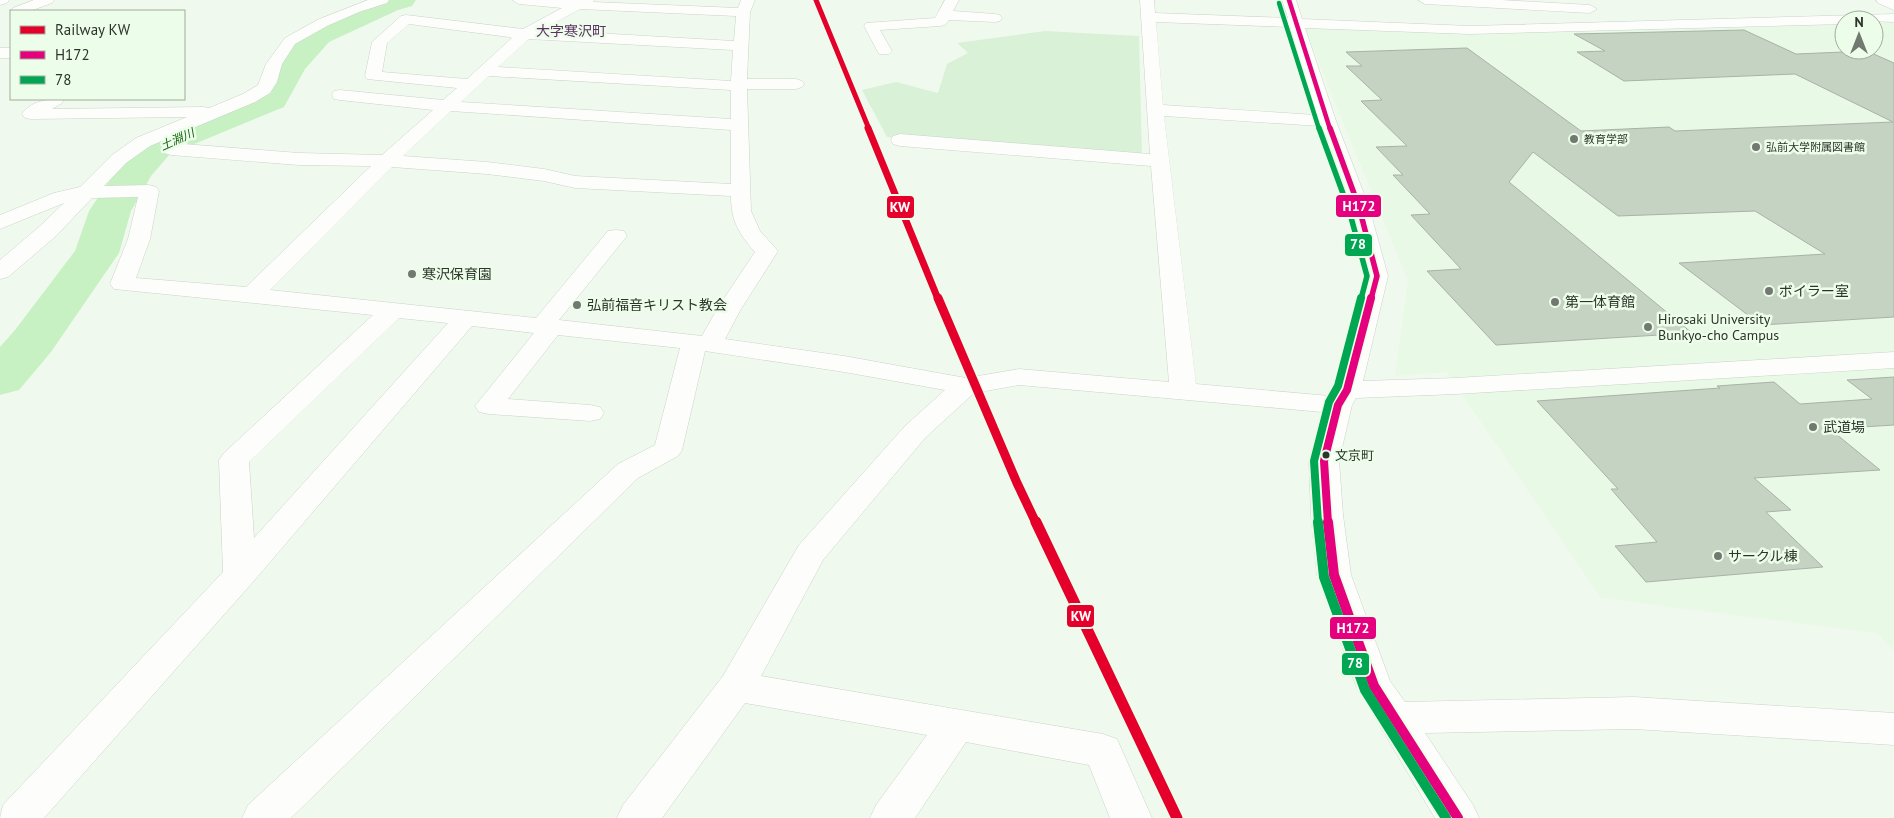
<svg xmlns="http://www.w3.org/2000/svg" width="1894" height="818" viewBox="0 0 1894 818" font-family="'PT Sans','Noto Sans JP',sans-serif">
  <style>
    .built { fill: #e8f9e5 }
    .green { fill: #d9f1d6 }
    .lines { fill: none; stroke-linecap: round; stroke-linejoin: round }
    .river { fill: #c7f1c2; fill-rule: evenodd }
    .building { fill: #c5d3c3; stroke: #aab1a9 }
    .minor-casing { stroke: #cbd3c9; stroke-width: 1 }
    .tertiary-casing { stroke: #cbd3c9; stroke-width: 1 }
    .secondary-casing { stroke: #cbd3c9; stroke-width: 1 }
    .minor { fill: #fdfefc; fill-rule: evenodd }
    .tertiary { fill: #fdfefc; fill-rule: evenodd }
    .secondary { fill: #fdfefc; fill-rule: evenodd }
    .bus-1-far3-casing { stroke: #ecfee9; stroke-width: 6 }
    .bus-1-far2-casing { stroke: #ecfee9; stroke-width: 9 }
    .bus-1-far1-casing { stroke: #ecfee9; stroke-width: 11 }
    .bus-1-casing { stroke: #ecfee9; stroke-width: 14 }
    .bus-2-far3-casing { stroke: #ecfee9; stroke-width: 6 }
    .bus-2-far2-casing { stroke: #ecfee9; stroke-width: 9 }
    .bus-2-far1-casing { stroke: #ecfee9; stroke-width: 11 }
    .bus-2-casing { stroke: #ecfee9; stroke-width: 14 }
    .bus-1-far3 { stroke: #e5007d; stroke-width: 4.5 }
    .bus-1-far2 { stroke: #e5007d; stroke-width: 5.5 }
    .bus-1-far1 { stroke: #e5007d; stroke-width: 8 }
    .bus-1 { stroke: #e5007d; stroke-width: 10 }
    .bus-2-far3 { stroke: #00a651; stroke-width: 4.5 }
    .bus-2-far2 { stroke: #00a651; stroke-width: 5.5 }
    .bus-2-far1 { stroke: #00a651; stroke-width: 8 }
    .bus-2 { stroke: #00a651; stroke-width: 10 }
    .rail-1-far3-casing { stroke: #ecfee9; stroke-width: 7 }
    .rail-1-far2-casing { stroke: #ecfee9; stroke-width: 10 }
    .rail-1-far1-casing { stroke: #ecfee9; stroke-width: 12 }
    .rail-1-casing { stroke: #ecfee9; stroke-width: 15 }
    .rail-1-far3 { stroke: #e4002b; stroke-width: 5 }
    .rail-1-far2 { stroke: #e4002b; stroke-width: 7 }
    .rail-1-far1 { stroke: #e4002b; stroke-width: 9 }
    .rail-1 { stroke: #e4002b; stroke-width: 11 }
    .poi-dot { fill: #717970; stroke: #ecfee9; stroke-width: 2 }
    .bus-dot { fill: #2d342c; stroke: #ecfee9; stroke-width: 2 }
    .labels { text-anchor: middle; dominant-baseline: central; stroke-width: 5; stroke-linejoin: round; paint-order: stroke }
    .far-poi-label { font-size: 11px; fill: #2d342c; stroke: #ecfee9; text-anchor: start }
    .far-water-label { font-size: 12px; font-style: italic; fill: #125e0d; stroke: #ecfee9 }
    .bus-label { font-size: 13px; fill: #2d342c; stroke: #ecfee9; text-anchor: start }
    .far-quarter-label { font-size: 14px; fill: #5e3165; stroke: #ecfee9 }
    .poi-label { font-size: 14px; fill: #2d342c; stroke: #ecfee9; text-anchor: start }
    .line-badge { stroke: #ecfee9; stroke-width: 2 }
    .badge-label { font-size: 14px; text-anchor: middle; font-weight: bold; fill: #fff }
  </style>
  <rect width="100%" height="100%" fill="#f0f9ee"/>
  <path class="built" d="M1874 20H1894V651L1877 633 1601 598 1447 372 1395 376 1408 281 1304 26 1548 33 1844 21V50H1874Z"/>
  <path class="green" d="M1045 31 1139 36 1142 156 887 137 862 90 896 82 938 93 947 64 968 53 957 43Z"/>
  <g class="lines">
    <path class="river" d="M374 0H416L412 6 398 10 329 42 305 69 284 107 170 154 151 176 131 211 119 253 51 352 19 390 0 395V347L15 330 75 251 89 211 121 163 144 138 259 93 280 58 307 30Z"/>
  </g>
  <path class="building" d="M1744 30 1796 54 1867 51 1894 63V317L1761 325 1679 263 1825 254 1755 211 1618 216 1533 152 1509 182 1692 333 1496 345 1427 271 1461 269 1411 215 1430 214 1393 175H1403L1376 147 1407 146 1361 101 1382 100 1346 66H1362L1346 52 1467 48 1581 131 1669 127 1675 131 1893 122 1795 74 1624 81 1577 52 1605 51 1574 34Z
    M1894 377V425L1830 429 1880 470 1754 478 1791 510 1766 512 1823 567 1646 582 1615 546 1657 542 1611 489H1618L1537 401 1720 388 1717 386 1774 382 1800 404 1872 399 1847 380Z"/>
  <g class="lines">
    <g class="minor-casing">
      <path id="minor" d="M34 0H54L52 3 30 11H11L13 8Z
        M368 0H389L387 3 359 12 327 26 295 44 282 64 277 82 270 93 255 102 150 146 126 163 104 186 149 185 156 187 159 191 150 239 136 278 246 287 371 166 299 165 171 155 164 153 162 149 164 145 171 143 299 153 382 155 433 110 340 100 334 99 332 95 334 91 340 90 443 100 457 88 367 79 365 76 372 42 401 16 406 15 523 29 562 8 519 4 512 0H594L593 2 738 8 741 0H755L750 12 747 79H796L802 81 804 84 802 87 796 89H747L751 211 760 231 778 251 741 309 725 339 844 356 966 378 1019 369 1169 382 1151 166 900 146 893 144 891 140 893 136 900 134 1150 154 1140 0H1154L1155 13 1288 18 1282 0H1296L1302 19 1470 26 1894 14V22L1844 20V24L1470 34 1305 28 1336 121 1369 207 1388 276 1363 381 1456 378 1894 352V368L1456 394 1356 398 1352 405 1339 461 1343 515 1351 575 1390 681 1405 702 1634 697 1894 713V745L1634 729 1425 733 1473 805 1479 818H1435L1356 686 1317 575 1311 515 1309 461 1322 412 1019 385 974 393 925 438 823 560 761 676 1103 734 1117 739 1152 818H1110L1089 765 966 742 915 818H870L876 805 927 735 745 703 662 818H617L623 805 723 676 799 545 905 426 945 390 844 372 705 351 682 450 678 456 638 478 291 818H242L248 805 618 464 655 445 680 348 558 335 508 399 590 405 600 407 604 413 600 419 590 421 489 414 479 412 475 406 534 333 472 326 252 583 44 818H0L3 805 223 572 219 460 224 453 373 315 114 289 110 284 128 239 138 197 92 198 56 236 8 277 0 279V260L40 226 64 203 0 229V215L54 193 80 187 112 155 136 138 187 117 31 119 25 118 22 114C32 100 49 99 64 99L62 103 52 109 203 107 209 108 243 94 258 85 266 64 285 38 317 20ZM580 9 736 16 734 41 542 30ZM1156 22 1290 27 1316 115 1163 105ZM409 24 509 37 512 38 467 79 382 72 387 43ZM529 39 733 50 731 81 498 67ZM489 76 731 90V119L461 102ZM451 111 731 130V184L575 176 544 169 487 162 403 156ZM1164 116 1320 126 1349 207 1366 276 1334 390 1330 396 1196 384ZM392 167 487 174 544 181 575 188 731 196C731 221 739 234 755 252L717 309 702 336 559 320 627 236 624 231 616 230 608 231 536 318 270 290ZM399 318 448 323 254 538 249 462Z
        M945 0H959L953 11 995 14 1000 15 1002 18 1000 21 995 22 949 20 945 25 940 26 880 30 892 51 889 54H879L864 26 866 23 935 18Z
        M1418 0H1501L1590 5 1597 9 1590 13 1425 4Z
        M0 48H11V58H0Z"/>
    </g>
    <g class="tertiary-casing">
      <path id="tertiary" d="M0 0H9L7 3 0 5Z"/>
    </g>
    <g class="secondary-casing">
      <path id="secondary" d="M1876 0H1894V10L1878 3Z"/>
    </g>
    <use href="#minor" class="minor"/>
    <use href="#tertiary" class="tertiary"/>
    <use href="#secondary" class="secondary"/>
    <g class="bus-1-far3-casing">
      <path id="bus-1-far3" d="M1289 0 1330 129"/>
    </g>
    <g class="bus-1-far2-casing">
      <path id="bus-1-far2" d="M1330 128 1359 207 1377 276 1371 299"/>
    </g>
    <g class="bus-1-far1-casing">
      <path id="bus-1-far1" d="M1328 523 1324 461 1338 405 1347 390 1371 298"/>
    </g>
    <g class="bus-1-casing">
      <path id="bus-1" d="M1328 522 1334 575 1374 686 1458 818"/>
    </g>
    <g class="bus-2-far3-casing">
      <path id="bus-2-far3" d="M1279 3 1319 129"/>
    </g>
    <g class="bus-2-far2-casing">
      <path id="bus-2-far2" d="M1319 128 1349 210 1367 276 1361 299"/>
    </g>
    <g class="bus-2-far1-casing">
      <path id="bus-2-far1" d="M1318 523 1314 461 1329 402 1338 386 1361 298"/>
    </g>
    <g class="bus-2-casing">
      <path id="bus-2" d="M1318 522 1324 577 1365 690 1446 818"/>
    </g>
    <use href="#bus-1-far3" class="bus-1-far3"/>
    <use href="#bus-1-far2" class="bus-1-far2"/>
    <use href="#bus-1-far1" class="bus-1-far1"/>
    <use href="#bus-1" class="bus-1"/>
    <use href="#bus-2-far3" class="bus-2-far3"/>
    <use href="#bus-2-far2" class="bus-2-far2"/>
    <use href="#bus-2-far1" class="bus-2-far1"/>
    <use href="#bus-2" class="bus-2"/>
    <g class="rail-1-far3-casing">
      <path id="rail-1-far3" d="M816 0 869 129"/>
    </g>
    <g class="rail-1-far2-casing">
      <path id="rail-1-far2" d="M868 128 938 299"/>
    </g>
    <g class="rail-1-far1-casing">
      <path id="rail-1-far1" d="M938 298 1017 483 1036 523"/>
    </g>
    <g class="rail-1-casing">
      <path id="rail-1" d="M1036 522 1177 818"/>
    </g>
    <use href="#rail-1-far3" class="rail-1-far3"/>
    <use href="#rail-1-far2" class="rail-1-far2"/>
    <use href="#rail-1-far1" class="rail-1-far1"/>
    <use href="#rail-1" class="rail-1"/>
  </g>
  <g class="poi-dot">
    <circle cx="1574" cy="139" r="5"/>
    <circle cx="1756" cy="147" r="5"/>
    <circle cx="412" cy="274" r="5"/>
    <circle cx="1769" cy="291" r="5"/>
    <circle cx="1555" cy="302" r="5"/>
    <circle cx="577" cy="305" r="5"/>
    <circle cx="1648" cy="327" r="5"/>
    <circle cx="1813" cy="427" r="5"/>
    <circle cx="1718" cy="556" r="5"/>
  </g>
  <circle class="bus-dot" cx="1326" cy="455" r="4.5"/>
  <g class="labels">
    <g class="far-poi-label">
      <text x="1584" y="139">教育学部</text>
      <text x="1766" y="147">弘前大学附属図書館</text>
    </g>
    <g class="far-water-label">
      <text transform="translate(177 139) rotate(-24)">土淵川</text>
    </g>
    <g class="bus-label">
      <text x="1335" y="455">文京町</text>
    </g>
    <g class="far-quarter-label">
      <text x="571" y="31">大字寒沢町</text>
    </g>
    <g class="poi-label">
      <text x="422" y="274">寒沢保育園</text>
      <text x="1779" y="291">ボイラー室</text>
      <text x="1565" y="302">第一体育館</text>
      <text x="587" y="305">弘前福音キリスト教会</text>
      <text x="1658" y="319">Hirosaki University<tspan x="1658" dy="16">Bunkyo-cho Campus</tspan></text>
      <text x="1823" y="427">武道場</text>
      <text x="1728" y="556">サークル棟</text>
    </g>
  </g>
  <g class="line-badge">
    <rect x="1335" y="194" width="47" height="24" rx="5" fill="#e5007d"/>
    <rect x="886" y="195" width="29" height="24" rx="5" fill="#e4002b"/>
    <rect x="1344" y="233" width="29" height="24" rx="5" fill="#00a651"/>
    <rect x="1066" y="604" width="29" height="24" rx="5" fill="#e4002b"/>
    <rect x="1329" y="616" width="48" height="24" rx="5" fill="#e5007d"/>
    <rect x="1341" y="652" width="29" height="24" rx="5" fill="#00a651"/>
  </g>
  <g class="badge-label">
    <text x="1359" y="211">H172</text>
    <text x="900" y="212">KW</text>
    <text x="1358" y="249">78</text>
    <text x="1081" y="621">KW</text>
    <text x="1353" y="633">H172</text>
    <text x="1355" y="668">78</text>
  </g>
  <rect x="10" y="10" width="175" height="90" fill="#ecfee9" stroke="#a0ad9d"/>
  <rect x="20" y="26" width="25" height="8" fill="#e4002b" stroke="#a0ad9d"/>
  <text x="55" y="35" font-size="15" fill="#2d342c">Railway KW</text>
  <rect x="20" y="51" width="25" height="8" fill="#e5007d" stroke="#a0ad9d"/>
  <text x="55" y="60" font-size="15" fill="#2d342c">H172</text>
  <rect x="20" y="76" width="25" height="8" fill="#00a651" stroke="#a0ad9d"/>
  <text x="55" y="85" font-size="15" fill="#2d342c">78</text>
  <g transform="translate(1859 35)"><circle r="24" fill="#ecfee9" stroke="#a0ad9d"/>
  <path d="M0-4L9 19L0 12L-9 19Z" fill="#717970"/>
  <text y="-8" font-size="14" font-weight="bold" text-anchor="middle" fill="#2d342c">N</text>
  </g>
</svg>
